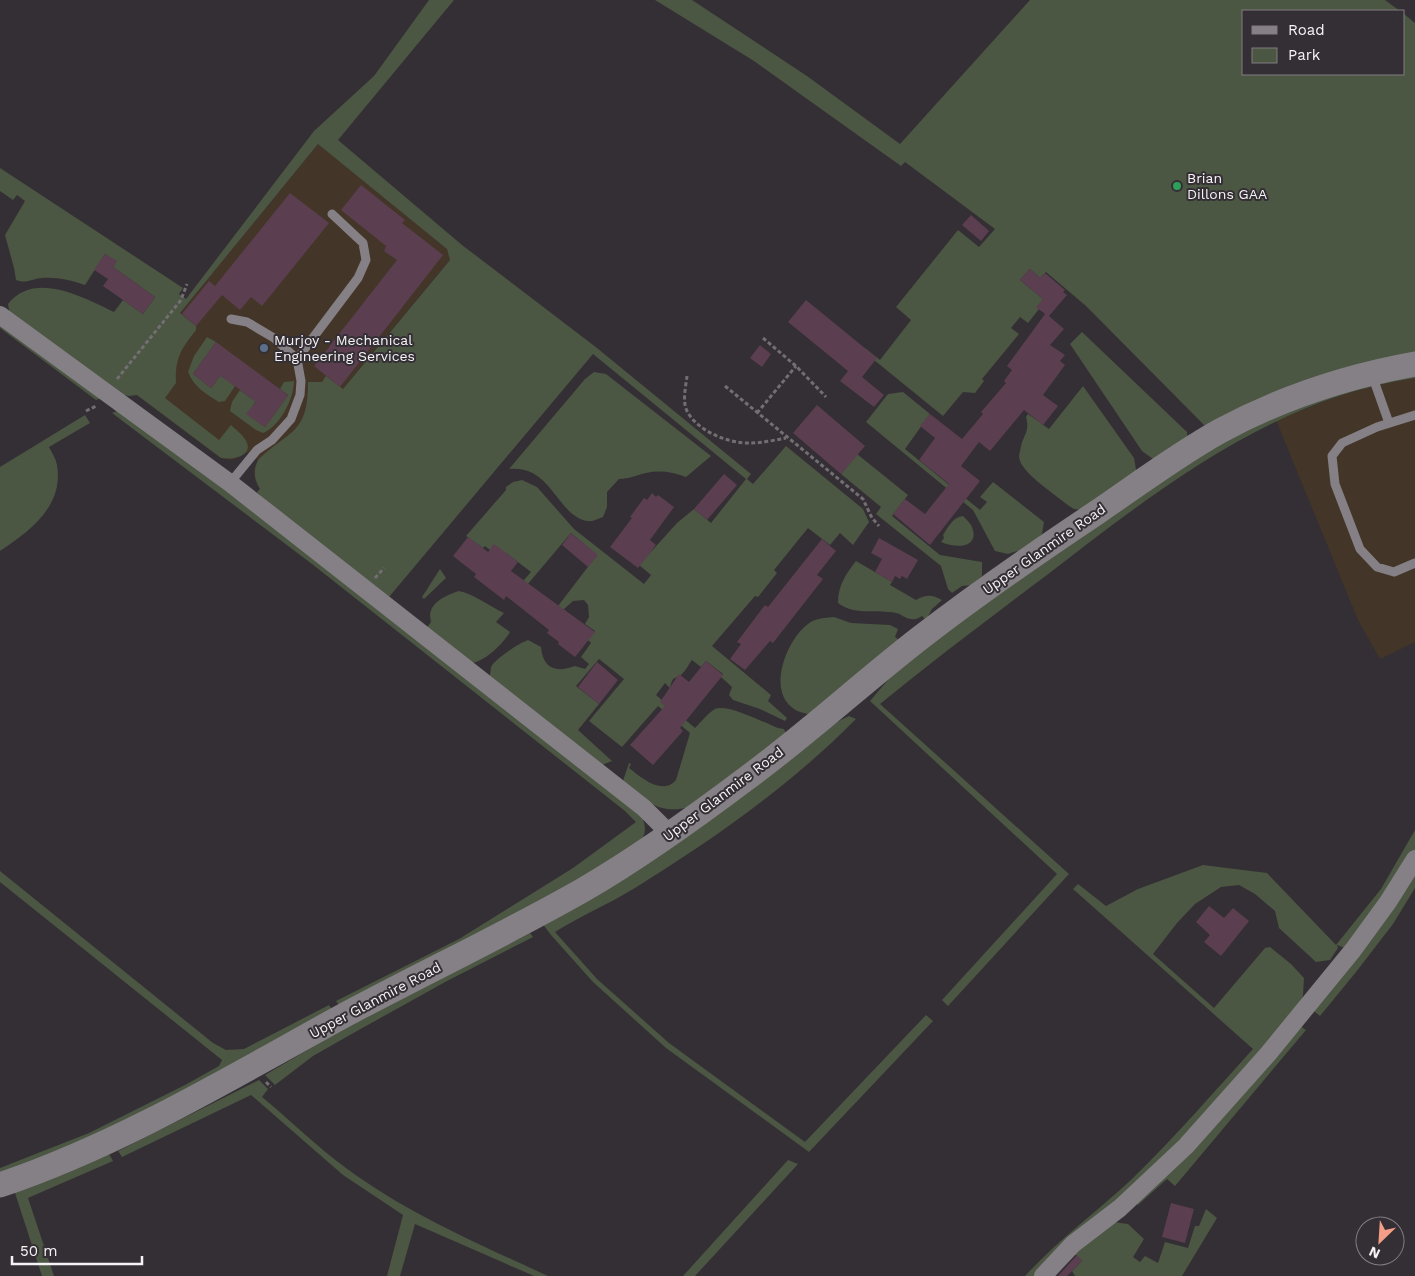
<svg xmlns="http://www.w3.org/2000/svg" width="1415" height="1276" viewBox="0 0 1415 1276" font-family="'Work Sans',sans-serif">
  <style>
    .industrial { fill: #433628 }
    .green { fill: #4b5643 }
    .building { fill: #5b3e50 }
    .lines { fill: none; stroke-linecap: round; stroke-linejoin: round }
    .path { stroke: #726e72; stroke-width: 3; stroke-dasharray: 4 2.5; stroke-linecap: butt }
    .service { stroke: #858085; stroke-width: 9 }
    .minor { stroke: #858085; stroke-width: 18 }
    .secondary { stroke: #858085; stroke-width: 25 }
    .leisure-dot { fill: #2e9e5b; stroke: #342f34; stroke-width: 2 }
    .service-dot { fill: #5c6f8a; stroke: #342f34; stroke-width: 2 }
    .labels { text-anchor: middle; dominant-baseline: central; stroke-width: 4; stroke-linejoin: round; paint-order: stroke }
    .poi-label { font-size: 14px; fill: #f6f3f6; stroke: #342f34; text-anchor: start }
    .street-label { font-size: 14px; fill: #f6f3f6; stroke: #342f34 }
  </style>
  <rect width="100%" height="100%" fill="#342f34"/>
  <path class="industrial" d="M323 138 458 250 260 489 255 480 254 468 258 460 246 452 240 457 232 460 221 458 122 384Z
    M1415 378V642L1380 659 1358 620 1276 420 1342 395 1375 385Z"/>
  <path class="green" d="M429 0H454L338 140 462 245 597 348 751 474 747 479 753 484 786 446 863 509 869 522 853 545 840 533 830 545 808 528 774 570 777 573 758 597 755 596 712 646 771 695 768 701 787 718 785 721 760 709 733 700 729 695 732 687 721 677 723 674 706 661 701 667 692 660C689 664 686 670 682 674 674 680 673 675 670 688L665 683 656 695 695 728C701 722 708 713 715 709 727 703 765 723 778 728L784 729 786 734 690 807C657 815 647 801 623 781L629 763 631 764 629 768C642 778 662 796 676 780L690 733 658 706 622 747 589 721 624 679 599 659 576 686 599 704 578 730 612 761 602 765 497 685 490 676C490 675 491 668 491 667 495 659 519 643 528 640L541 647C543 669 556 673 575 666L585 669 589 664 581 657 591 643 588 640 595 631 585 624 589 617 588 605 584 600 573 601 563 610 558 606 597 555 571 533 527 585 523 581 531 572 506 553H494L485 546 483 548 466 536 506 490V487L513 482 522 480 537 487 574 529 644 584 651 575 639 565 677 523 694 509 711 523 746 479 593 354 389 597 268 504 257 492 260 489C254 479 253 471 258 460 290 429 308 435 308 382H322L326 376 343 389 450 260 447 249 318 144 180 313 196 326V330C181 349 175 358 176 383L165 398 219 440 231 425C235 429 242 434 245 439 256 456 232 460 221 458L137 395 129 396 119 394 12 317 9 310 8 304C35 270 84 298 114 312L123 300 143 314 155 297 113 267 116 261 105 254 85 285C70 280 58 277 42 278 31 279 27 284 16 280L14 268 5 235 25 201 17 195 13 200 0 191V168L183 288 179 294 186 299 314 131 374 76Z
    M655 0H692L807 76 900 144 1030 0H1385L1400 11H1244V74H1404V14L1415 23V356L1207 428 1086 306 1046 272 1040 278 1030 269 1020 280 1043 299 1039 309 1028 323 1020 317 1011 328 1019 334 982 379 984 381 975 393 963 392 943 416 863 351 865 348 880 360 911 320 896 307 958 230 979 247 995 229 905 162 901 166 754 61Z
    M0 321 102 398 96 400 0 328Z
    M1082 332 1187 432 1188 442 1157 462 1142 451 1070 344Z
    M207 337 216 342 193 374 211 388 227 367 224 378 235 386 225 401 219 402C206 394 194 387 188 372L194 356Z
    M594 372 606 374 711 456 686 477C673 472 660 470 646 473 637 475 629 479 619 479L607 492V507L603 517C599 518 593 522 588 521 557 517 552 464 509 469L585 379Z
    M1415 372V378C1274 398 1157 490 1047 575 991 617 934 660 880 704L1069 874 948 1006 942 1000 1057 874 870 701 893 674 943 632 1067 543 1233 436 1309 401Z
    M294 381C294 399 280 426 263 433L256 430 230 411 232 402 240 390 252 399 261 394 247 414 265 427 288 395 280 389 284 382Z
    M1083 386 1134 458 1137 475 1083 510 1074 509 1069 506C1057 496 1025 475 1020 461 1018 456 1020 452 1021 446 1024 434 1030 431 1026 417L1028 414 1049 429Z
    M903 392 930 414 905 449 980 510 987 502 980 497 993 482 1044 522 1042 534 1021 554 1017 551 1008 554 995 551 973 510 866 422 888 394Z
    M122 409 642 817C651 837 638 845 623 856L341 1008 336 1001 459 939 573 868 636 822 625 811 312 564 112 413Z
    M85 415 90 423 49 447C52 453 56 459 57 465 64 506 30 531 0 551V467Z
    M857 454 908 495 892 516 940 555 982 562V576L972 585 962 586 952 593 948 589 941 566 876 514 881 507 841 474Z
    M963 516C966 519 969 522 971 525 982 548 956 549 941 542L944 538 943 535C948 527 953 517 963 516Z
    M856 561 892 582 890 585 916 600C927 594 932 595 942 600L932 609 926 620 922 616C919 618 915 620 911 619 906 619 901 614 896 613 877 609 855 616 838 603 838 585 846 574 856 561Z
    M440 569 446 578 424 599 422 597Z
    M459 591C474 594 489 606 504 613L496 622 510 632C503 644 486 660 473 663L426 629 431 622C426 604 444 596 459 591Z
    M834 617 851 623 890 625 898 629 895 637 902 642 808 714C804 713 798 712 794 709 766 691 787 639 808 624 815 618 825 618 834 617Z
    M849 716 856 719C791 785 714 839 635 888 609 904 580 916 555 932L597 979 669 1043 805 1142 926 1015 933 1021 809 1152 666 1048 593 982 551 935 542 923 833 724Z
    M1415 830V851L1348 949 1337 945 1338 948 1330 960 1316 962 1279 928 1275 911 1255 894 1239 885 1221 887 1195 904 1177 923 1153 954 1214 1008 1265 948 1270 947 1291 964 1304 978 1303 995 1299 1008 1183 1142 1038 1276H1025C1058 1240 1098 1211 1133 1178 1175 1137 1213 1093 1253 1049L1073 889 1078 884 1106 906 1138 889 1203 865 1267 873 1336 945 1381 889Z
    M1415 868V888L1393 924 1356 972 1320 1016 1310 1008Z
    M0 871 213 1043 226 1050 244 1049 329 1005 333 1011 198 1087 0 1177V1168L89 1133 185 1085 219 1066 222 1060 0 882Z
    M530 933 533 937 447 981 357 1031 313 1056 275 1085 265 1075 353 1023Z
    M1297 1024 1306 1030 1175 1186 1167 1179 1138 1205 1134 1201Z
    M259 1080 268 1089 262 1097C290 1120 317 1147 346 1168 408 1214 479 1244 548 1276H534L415 1224 400 1276H387L403 1215 343 1175 251 1095 122 1157 118 1151Z
    M109 1154 113 1161 28 1198 54 1276H42L14 1190Z
    M788 1160 798 1164 695 1276H683Z
    M1206 1209 1217 1218 1182 1276H1075L1072 1271 1082 1261 1072 1251 1113 1222 1128 1224 1144 1239 1133 1257 1140 1262 1145 1256 1158 1263 1165 1242 1188 1248 1195 1226H1199Z"/>
  <path class="building" d="M361 185 405 220 402 223 443 255 340 387 314 366 397 260 384 251 386 246 341 210Z
    M290 193 329 223 262 306 251 297 240 310 222 295 196 326 182 314 209 281 215 286Z
    M971 215 989 231 981 241 962 225Z
    M105 254 117 261 113 267 155 297 143 314 103 286 108 279 94 270Z
    M1030 269 1040 278 1045 273 1065 290 1063 292 1067 295 1049 316 1064 329 1050 345 1065 355 1060 361 1065 365 1043 395 1058 406 1043 425 1024 410 990 451 979 442 961 466 980 481 930 545 893 514 905 499 925 514 949 484 919 460 935 438 920 426 930 414 962 439 983 414 981 412 1006 383 1004 381 1012 370 1007 366 1045 314 1036 307 1043 299 1020 280Z
    M806 300 877 358 862 377 884 395 874 407 840 381 848 371 788 322Z
    M216 342 288 395 265 427 246 414 256 402 235 386 220 376 211 388 193 374Z
    M760 345 771 354 762 367 750 358Z
    M817 405 865 446 841 474 793 433Z
    M724 474 737 485 707 520 694 509Z
    M652 493 656 497 658 495 674 507 650 540 656 545 638 568 610 547 632 518 630 517 644 498 647 500Z
    M571 533 598 555 588 567 562 545Z
    M468 537 488 552 494 544 518 562 511 571 595 632 575 657 558 644 559 642 547 633 549 630 506 596 504 600 474 577 476 574 453 556Z
    M879 538 918 560 907 579 902 576 900 579 895 576 892 582 875 572 882 559 871 553Z
    M822 539 836 551 817 575 823 579 773 643 770 641 745 670 730 659 741 644 737 642 765 605 768 607Z
    M706 661 723 675 680 728 683 731 653 765 630 745 665 706 660 702 679 674 689 682Z
    M597 662 618 680 599 704 578 687Z
    M1209 906 1224 918 1233 908 1249 921 1221 956 1204 942 1210 935 1196 922Z
    M1171 1203 1194 1209 1185 1243 1162 1237Z
    M1077 1255 1082 1261 1067 1276H1058Z"/>
  <g class="lines">
    <path class="path" d="M763 338 796 366 826 397
      M687 376C686 386 682 401 687 411 697 431 729 444 751 443 762 443 775 440 786 438
      M117 379 181 300 187 284
      M725 386 863 499 872 518 879 526
      M86 411 96 406
      M757 413 796 366
      M375 578 384 568
      M266 1082 271 1087"/>
    <path class="service" d="M297 359 358 278 366 260 363 243 332 214
      M1372 375 1389 423
      M1415 415 1377 427 1342 443 1332 456 1335 484 1360 549 1377 567 1394 572 1415 563
      M230 483 257 450 272 440 291 419 300 395 301 381 297 359 274 338 247 322 231 319"/>
    <path class="minor" d="M0 315 230 483 644 808 670 834
      M1043 1276 1073 1244 1120 1208 1186 1146 1268 1054 1353 950 1388 902 1415 859"/>
    <path class="secondary" d="M0 1185C121 1144 230 1078 341 1017 421 974 504 935 583 890 640 857 694 818 747 778 807 734 862 683 920 638 977 594 1036 553 1096 513 1137 485 1177 455 1220 431 1281 398 1348 376 1415 364"/>
  </g>
  <circle class="leisure-dot" cx="1177" cy="186" r="5"/>
  <circle class="service-dot" cx="264" cy="348" r="5"/>
  <g class="labels">
    <g class="poi-label">
      <text x="1187" y="178">Brian<tspan x="1187" dy="16">Dillons GAA</tspan></text>
      <text x="274" y="340">Murjoy - Mechanical<tspan x="274" dy="16">Engineering Services</tspan></text>
    </g>
    <g class="street-label">
      <text transform="translate(1044 549) rotate(-35)">Upper Glanmire Road</text>
      <text transform="translate(723 794) rotate(-37)">Upper Glanmire Road</text>
      <text transform="translate(375 1000) rotate(-28)">Upper Glanmire Road</text>
    </g>
  </g>
  <rect x="1242" y="10" width="162" height="65" fill="#342f34" stroke="#827d82"/>
  <rect x="1252" y="26" width="25" height="8" fill="#858085" stroke="#827d82"/>
  <text x="1288" y="35" font-size="15" fill="#f6f3f6">Road</text>
  <rect x="1252" y="48" width="25" height="15" fill="#4b5643" stroke="#827d82"/>
  <text x="1288" y="60" font-size="15" fill="#f6f3f6">Park</text>
  <g transform="translate(1380 1241) rotate(205)"><circle r="24" fill="#342f34" stroke="#827d82"/>
  <path d="M0-4L9 19L0 12L-9 19Z" fill="#f49e88"/>
  <text y="-8" font-size="14" font-weight="bold" text-anchor="middle" fill="#f6f3f6">N</text>
  </g>
  <path d="M12 1256v8h130v-8" fill="none" stroke="#f6f3f6" stroke-width="2.5"/>
  <text x="20" y="1256" font-size="15" fill="#f6f3f6" stroke="#342f34" stroke-width="4" paint-order="stroke">50 m</text>
</svg>
